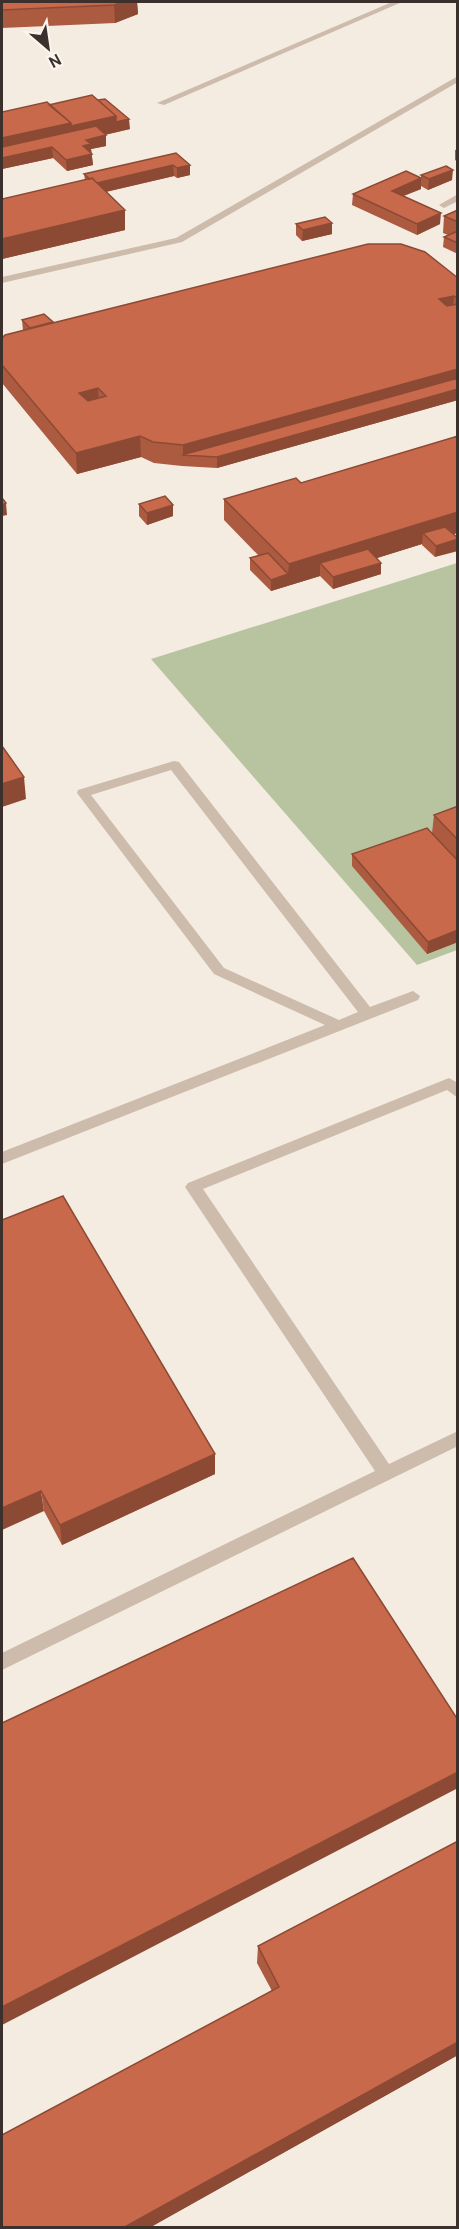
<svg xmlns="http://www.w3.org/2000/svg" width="459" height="2229" viewBox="0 0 459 2229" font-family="Cabin,sans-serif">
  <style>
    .green { fill: #b8c4a0 }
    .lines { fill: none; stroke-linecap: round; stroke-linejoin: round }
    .minor { fill: #cdbbac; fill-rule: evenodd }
    .wall { fill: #ac5a40 }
    .shaded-wall { fill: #8c4a34 }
    .building { fill: #c8694b; stroke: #8c4a34; stroke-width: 1.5; fill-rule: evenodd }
  </style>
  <rect width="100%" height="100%" fill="#f4ebe1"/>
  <path class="green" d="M457 563V950L417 965 151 659Z"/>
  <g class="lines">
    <path class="minor" d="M392 2H402L164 105 157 103Z
      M458 76V82L182 242 2 283V277L176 238Z
      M458 194V201L444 208 439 205Z
      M174 761 179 762 370 1007 413 991 420 996 418 1000 2 1164V1152L325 1025 214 974 77 793 78 790ZM171 770 358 1012 339 1020 224 968 91 795Z
      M449 1078 458 1083V1098L447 1090 203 1189 389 1464 458 1431V1446L2 1670V1653L375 1471 185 1187 188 1183Z"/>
  </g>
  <path class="wall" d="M2 2H137L138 14 115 23 2 28Z
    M49 105 130 129 105 135 106 146 91 149 93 165 67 171 53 158 2 169V112Z
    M458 149V162L455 160V150Z
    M176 153 190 165V175L177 178 174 176 106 192 125 210V230L2 259V199L85 180 84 174Z
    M421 175 452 180 428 190 421 186V189L403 196 440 224 417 235 352 205 353 194 421 178Z
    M458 210V254L443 247 444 237 448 235 443 233 444 216Z
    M296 224 332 234 302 241 296 235Z
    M458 278V400L217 468 182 466 154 463 141 457 77 474 2 383V338L23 331 22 320 53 323Z
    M301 483 453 534 435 557 422 545V544L377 558 381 574 333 589 320 576 271 591 250 570V558L259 556 224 520V499Z
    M139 504 173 516 147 525 139 516Z
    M458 806V942L427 954 352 866V854L432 833 434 815Z
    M2 1220 215 1474 62 1545 44 1511Z
    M258 1946 458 2055 149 2228H2L272 1991 257 1963Z"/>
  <path class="shaded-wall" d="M123 2H137L138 14 115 23 114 5Z
    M116 116 129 119 130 129 72 142 71 126Z
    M71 123 72 142 2 158V138Z
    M106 135V146L91 149 93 165 67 171 66 160 83 146 86 140Z
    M52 147 53 158 2 169V158Z
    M173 165 174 176 96 194 95 184Z
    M190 165V175L177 178V168Z
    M453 170 452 180 428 190 429 179Z
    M421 178V189L391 201 392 191Z
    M125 210V230L2 259V239Z
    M441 213 440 224 417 235V224Z
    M332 223V234L302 241 303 230Z
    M454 296 452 316 439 299Z
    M458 369V389L183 455V445Z
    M98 388 99 408 81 414 79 393Z
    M458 389V400L217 468V457Z
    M140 436 141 457 77 474 76 453Z
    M6 503 7 515 2 516V505Z
    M173 505V516L147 525V513Z
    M458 512V533L431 541 423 533 422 544 329 573 320 563V576L271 591V580L288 574 289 564Z
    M458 539V551L435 557 436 546Z
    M381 563V574L333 589V577Z
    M24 777 26 799 2 807V784Z
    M458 930V942L427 954 428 942Z
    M215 1454V1474L62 1545 60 1525Z
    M41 1491 44 1511 2 1530V1508Z
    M458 1772V1788L2 2025V2007Z
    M458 2042V2055L149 2228H123Z"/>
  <path class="building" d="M2 2H123L114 5 2 10Z
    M92 95 116 116 71 126V123L49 105Z
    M105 99 129 119 116 122V116L98 100Z
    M47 102 71 123 2 138V112Z
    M96 126 106 135 86 140 91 144 83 146 92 154 66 160 52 147 2 158V147Z
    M176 153 190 165 177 168 173 165 97 183 92 178 90 179 84 174Z
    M446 166 453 170 429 179 421 175Z
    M406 171 421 178 392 191 441 213 417 224 353 194Z
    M92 178 125 210 2 239V199Z
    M458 210V222L444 216Z
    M325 217 332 223 303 230 296 224Z
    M458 231V243L444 237Z
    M368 244H401L425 252 458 278V299L454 296 439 299 447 306 458 304V369L183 445 153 442 140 436 76 453 2 365V338L5 335ZM98 388 106 396 88 401 79 393Z
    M44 314 53 322 30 328 22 320Z
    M458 378V389L217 457 182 455Z
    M458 436V512L289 564 224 499 296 478 301 483Z
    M165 496 173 505 147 513 139 504Z
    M2 498 6 503 2 505Z
    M445 527 458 538V539L436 546 423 533Z
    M368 549 381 563 333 577 320 563Z
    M268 553 288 574 271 580 250 558Z
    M2 746 24 777 2 784Z
    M458 806V840L434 815Z
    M427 828 458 861V930L428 942 352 854Z
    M63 1196 215 1454 60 1525 41 1491 2 1508V1220Z
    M353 1558 458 1720V1772L2 2007V1723Z
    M458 1841V2042L123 2228H2V2135L279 1987 258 1946Z"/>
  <rect width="459" height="2229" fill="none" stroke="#3b302b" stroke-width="6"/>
  <g transform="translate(48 48) rotate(151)" stroke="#fbf5ee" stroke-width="4.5" paint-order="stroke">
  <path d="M0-4.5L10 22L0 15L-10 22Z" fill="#3b302b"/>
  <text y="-9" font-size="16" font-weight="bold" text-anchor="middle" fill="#3b302b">N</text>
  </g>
</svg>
